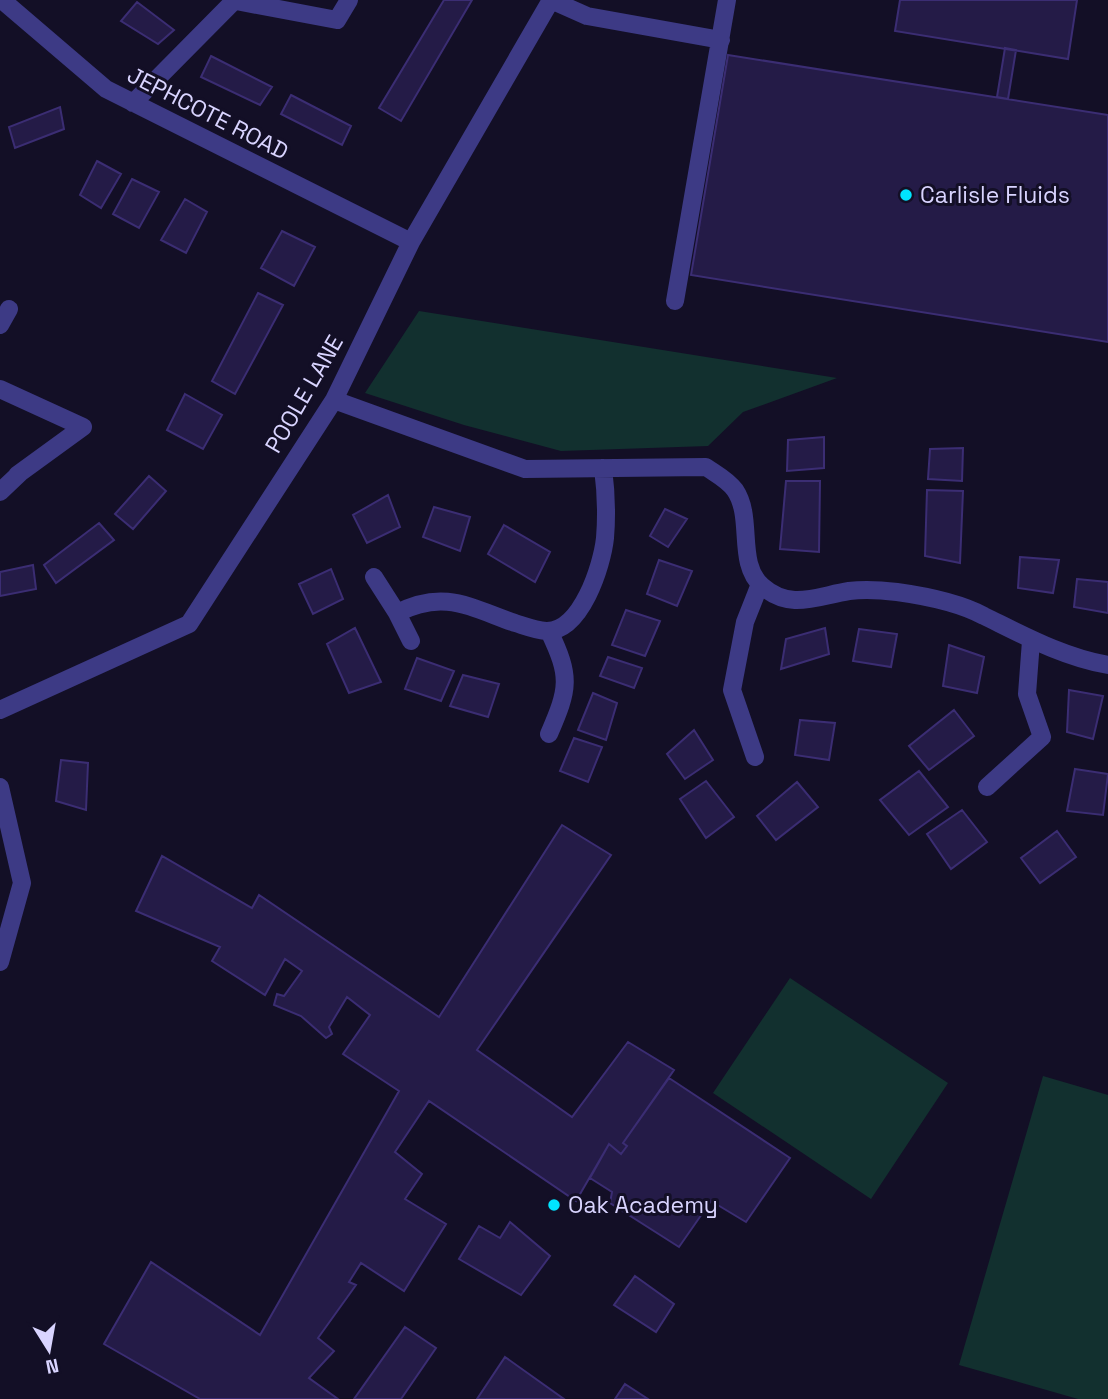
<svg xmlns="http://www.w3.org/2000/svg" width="1108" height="1399" viewBox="0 0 1108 1399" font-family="'Space Grotesk',sans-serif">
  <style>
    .green { fill: #12302f }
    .building { fill: #241b47; stroke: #3b2d73; stroke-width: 2 }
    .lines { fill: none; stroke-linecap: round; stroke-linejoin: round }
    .minor { stroke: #3d3a85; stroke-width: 18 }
    .poi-dot { fill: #00e5ff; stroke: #130f26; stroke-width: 2.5 }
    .labels { text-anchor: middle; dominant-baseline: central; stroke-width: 6; stroke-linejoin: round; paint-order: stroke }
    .street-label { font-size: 23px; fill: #d9d4ff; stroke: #130f26 }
    .poi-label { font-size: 23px; fill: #d9d4ff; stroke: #130f26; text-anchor: start }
  </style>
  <rect width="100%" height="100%" fill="#130f26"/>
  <path class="green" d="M419 311 837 378 743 412 708 446 561 451 464 425 365 393Z
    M790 978 948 1083 871 1199 713 1093Z
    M1043 1076 1108 1095V1399H1078L959 1365Z"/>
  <path class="building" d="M444 0H472L401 121 379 108Z
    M900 0H1077L1068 59 895 31Z
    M137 2 174 30 158 44 121 21Z
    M1005 48 1016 50 1008 99 997 97Z
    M728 55 1108 115V342L691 275Z
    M211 56 272 87 260 105 201 77Z
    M291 95 351 126 342 145 281 114Z
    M60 107 64 129 15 148 9 127Z
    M97 161 121 174 101 208 80 195Z
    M132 179 159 192 139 228 113 214Z
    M185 199 207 212 186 253 161 240Z
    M282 231 315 247 294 286 261 268Z
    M258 293 283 305 235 394 212 381Z
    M185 394 222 415 203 449 167 430Z
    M824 437V468L787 471 788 440Z
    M963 448 962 481 928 479 930 449Z
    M149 476 166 491 133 529 115 514Z
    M786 481H820L819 552 780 549Z
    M927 490 963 491 960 563 925 556Z
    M388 495 400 527 367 543 353 515Z
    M434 507 470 517 460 551 423 537Z
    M665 509 687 519 668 547 650 536Z
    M99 523 114 540 56 583 44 565Z
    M504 525 550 552 535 582 488 554Z
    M1020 557 1059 560 1053 593 1018 588Z
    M659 560 692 571 677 606 647 594Z
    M33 565 36 589 0 596V572Z
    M331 569 343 599 313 614 299 584Z
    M1077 579 1108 582V613L1074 607Z
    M626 610 660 621 645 656 612 645Z
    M355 628 381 682 349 693 327 644Z
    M825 628 829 654 781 669 786 639Z
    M859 629 897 634 891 667 853 661Z
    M949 645 984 657 977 693 943 686Z
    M608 657 642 668 634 688 600 676Z
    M417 658 454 671 441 701 405 689Z
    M463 675 499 684 488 717 450 706Z
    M1069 690 1103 696 1093 739 1067 732Z
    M593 693 617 703 606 740 578 730Z
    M954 710 974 736 929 770 909 746Z
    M800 720 835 723 829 760 795 755Z
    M694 730 713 760 685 779 667 754Z
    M574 738 602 747 588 782 560 771Z
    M61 760 88 763 86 810 56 801Z
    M1075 769 1108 774 1103 815 1067 811Z
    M919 771 948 807 909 835 880 800Z
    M706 781 734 817 706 838 680 799Z
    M797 782 818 807 776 840 757 816Z
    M962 810 987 842 951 869 927 834Z
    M562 825 611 855 477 1050 572 1117 628 1042 674 1070 623 1143 627 1146 621 1154 609 1144 576 1201 429 1101 395 1152 422 1174 405 1199 446 1224 404 1291 361 1263 349 1282 356 1285 318 1338 334 1351 309 1378 338 1399H200L104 1344 151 1262 260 1335 399 1091 343 1054 370 1015 347 997 329 1027 332 1034 326 1038 301 1016 274 1005 277 994 284 996 302 971 285 959 265 995 212 961 220 947 136 911 162 856 252 908 259 895 439 1017Z
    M1057 831 1076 857 1040 883 1021 858Z
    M669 1078 790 1158 746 1222 711 1201 679 1247 610 1203 612 1192 590 1178 609 1144 621 1154 627 1146 623 1143Z
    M510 1222 550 1256 521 1295 459 1259 479 1226 500 1238Z
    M635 1276 674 1304 656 1332 614 1305Z
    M405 1327 436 1348 401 1399H354Z
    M505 1357 564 1399H477Z
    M625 1384 648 1399H615Z"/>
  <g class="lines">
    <path class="minor" d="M2 0 106 89 411 242
      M551 0 587 16 721 40
      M236 1 337 20 349 0
      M133 103 235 0
      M675 301 727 0
      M0 325 9 309
      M0 389 83 427 17 475
      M334 400 525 469 706 467C716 474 728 480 735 490 754 518 736 563 762 586 790 611 817 596 849 591 864 589 881 590 897 592 926 596 958 602 984 616 1025 636 1063 657 1108 665
      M0 492 20 473
      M374 577 397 613
      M549 631C571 677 569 688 549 734
      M411 641 397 613C444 589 469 607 515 623 525 626 535 630 546 631 581 632 602 566 605 538 607 514 606 491 603 468
      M0 710 189 624 334 400 411 242 551 0
      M755 757 732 690 745 622 760 584
      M0 787 22 883 0 962
      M987 787 1042 737 1027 694 1031 641"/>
  </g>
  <g class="poi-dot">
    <circle cx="906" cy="195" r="7"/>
    <circle cx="554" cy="1205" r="7"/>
  </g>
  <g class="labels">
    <g class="street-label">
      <text transform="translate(208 113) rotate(27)">JEPHCOTE ROAD</text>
      <text transform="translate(304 394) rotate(-60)">POOLE LANE</text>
    </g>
    <g class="poi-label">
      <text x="920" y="195">Carlisle Fluids</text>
      <text x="568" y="1205">Oak Academy</text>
    </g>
  </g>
  <g transform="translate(49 1350) rotate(169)" stroke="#130f26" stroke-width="5" paint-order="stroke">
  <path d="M0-5L12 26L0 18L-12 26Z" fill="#d9d4ff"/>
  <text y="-10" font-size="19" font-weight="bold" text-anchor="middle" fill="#d9d4ff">N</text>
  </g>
</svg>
